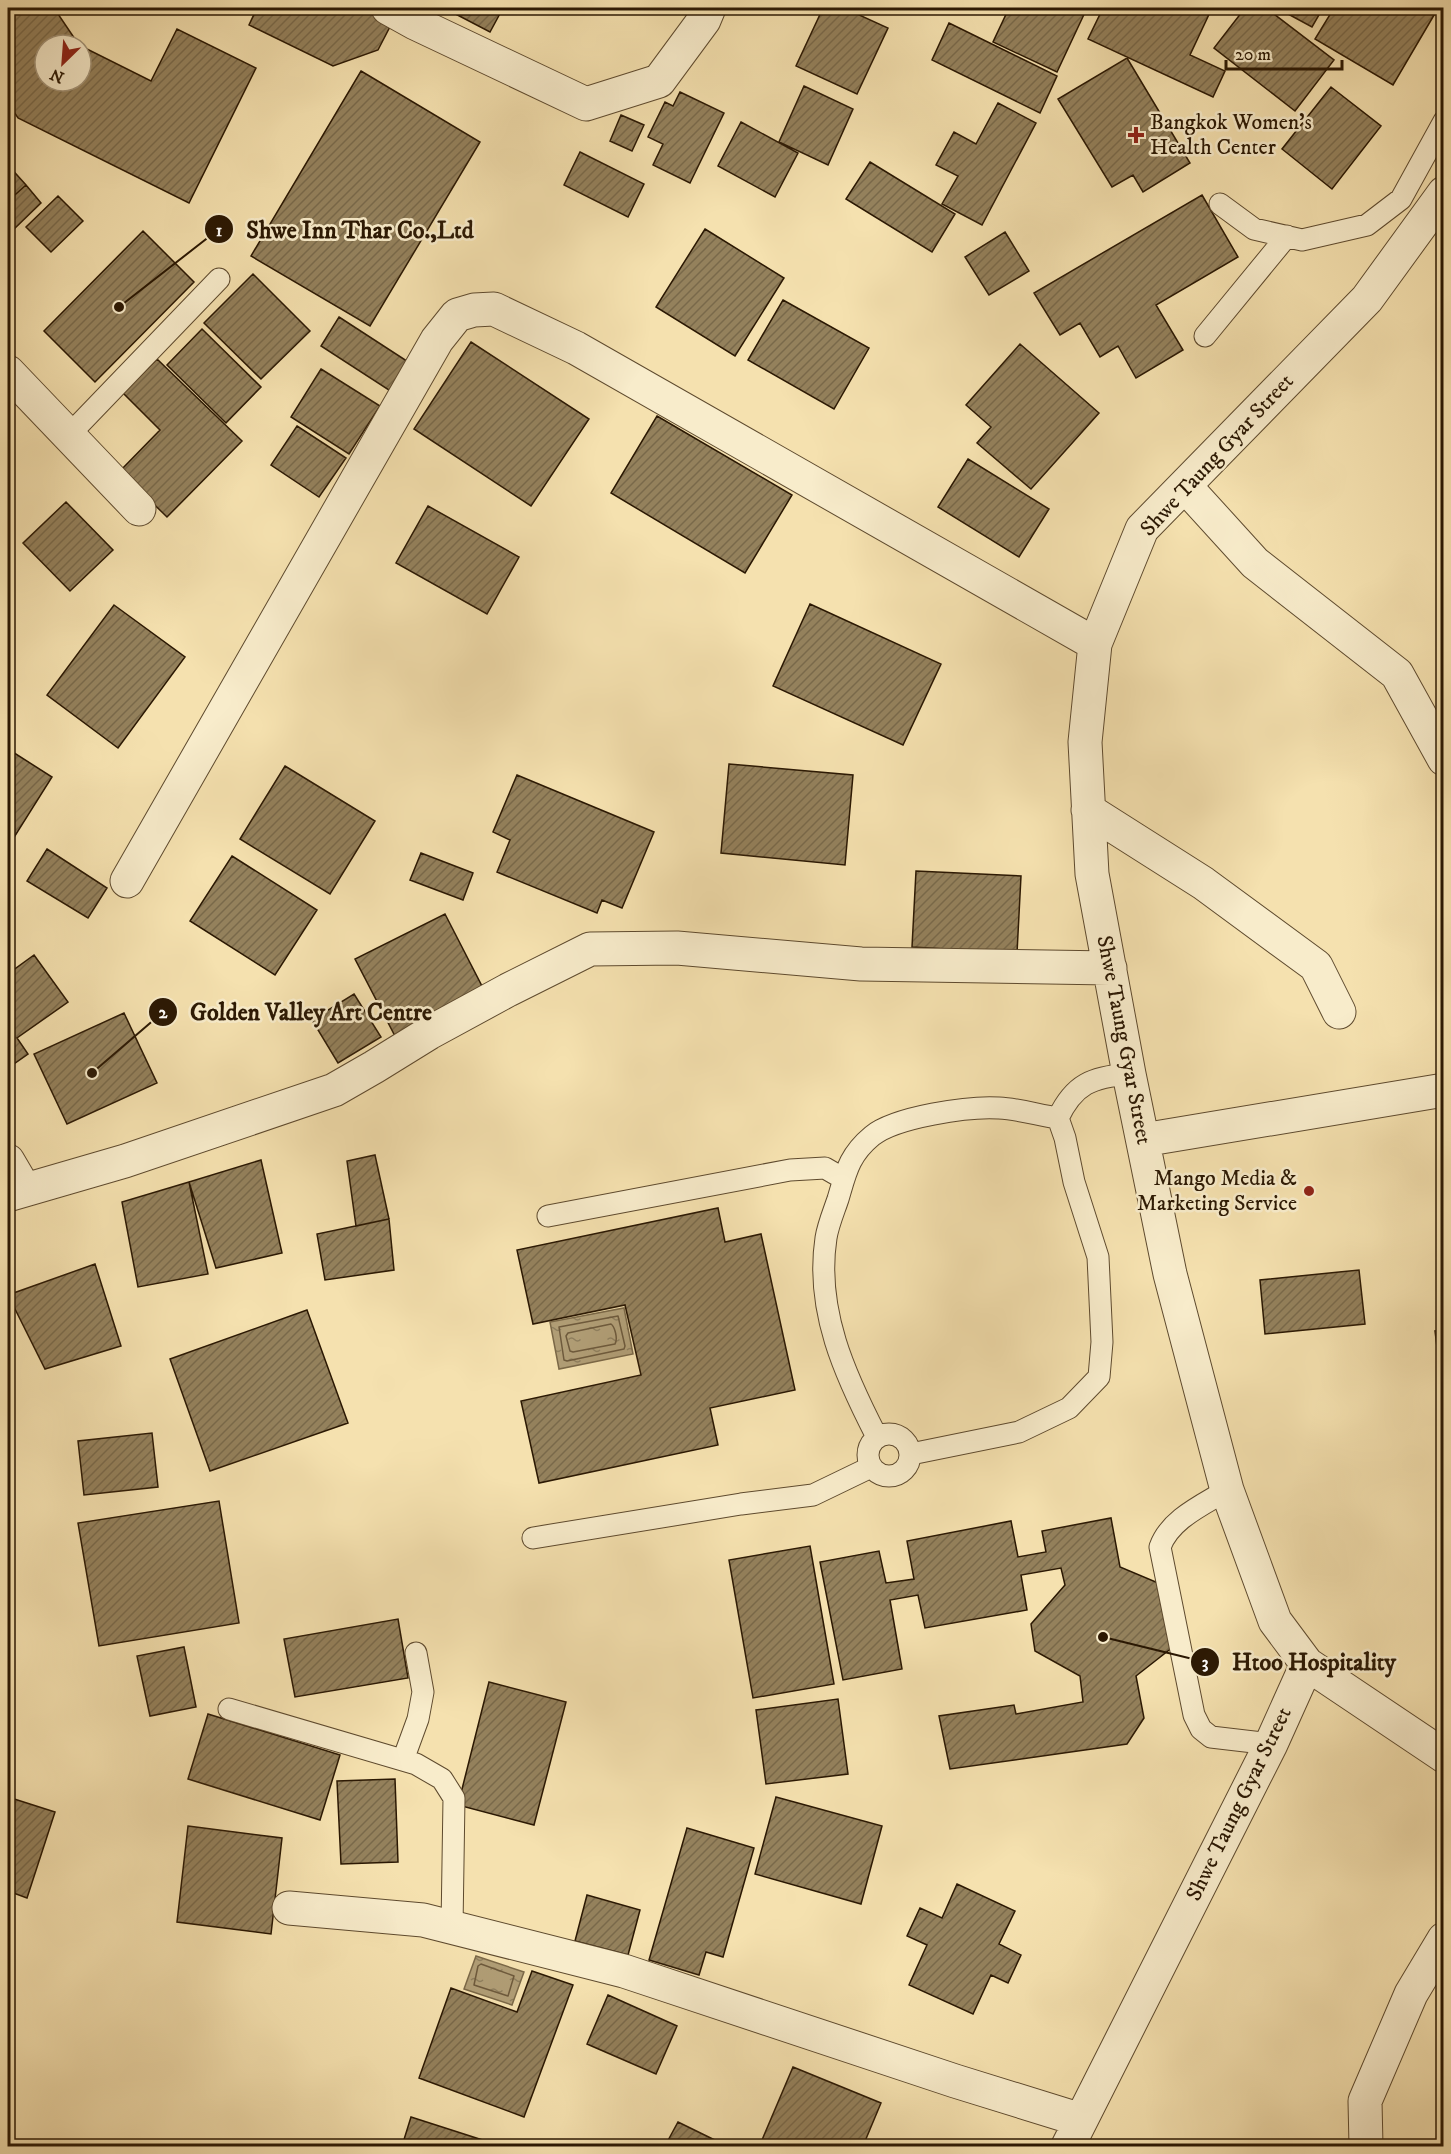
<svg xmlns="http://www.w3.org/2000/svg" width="1451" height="2154" viewBox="0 0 1451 2154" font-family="'IM FELL DW Pica',serif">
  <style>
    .water { fill: url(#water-ripples); stroke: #7b6847; stroke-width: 1.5 }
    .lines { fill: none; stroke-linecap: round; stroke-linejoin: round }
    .shore { stroke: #6e5a3c; stroke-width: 1.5 }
    .building { fill: url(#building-hatch); stroke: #2b1803; stroke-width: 1.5 }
    .service-casing { stroke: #5e4a2e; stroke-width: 23 }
    .minor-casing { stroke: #5e4a2e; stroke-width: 35 }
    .service { stroke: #f8eccb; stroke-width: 21 }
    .minor { stroke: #f8eccb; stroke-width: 33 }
    .poi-dot { fill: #8f2418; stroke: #f8eccb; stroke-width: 2 }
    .labels { text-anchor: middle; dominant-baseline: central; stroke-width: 5; stroke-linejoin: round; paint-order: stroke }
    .poi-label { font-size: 22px; fill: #2b1803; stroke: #f8eccb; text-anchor: start }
    .street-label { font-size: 22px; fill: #2b1803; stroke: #f8eccb }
    .leader { fill: none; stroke: #2b1803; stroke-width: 2 }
    .callout-dot { fill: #2b1803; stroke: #f8eccb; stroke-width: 2 }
    .mark-label { font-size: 18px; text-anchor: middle; font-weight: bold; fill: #fff }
    .callout-label { font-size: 24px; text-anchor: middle; font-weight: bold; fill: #2b1803; stroke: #f8eccb; stroke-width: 5; stroke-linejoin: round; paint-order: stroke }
  </style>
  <defs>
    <pattern id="water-ripples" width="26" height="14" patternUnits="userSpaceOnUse" patternTransform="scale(1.5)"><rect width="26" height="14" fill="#b09d75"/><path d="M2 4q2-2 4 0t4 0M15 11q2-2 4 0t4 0" fill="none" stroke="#8f7f5e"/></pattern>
    <pattern id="building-hatch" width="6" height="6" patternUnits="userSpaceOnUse" patternTransform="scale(1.5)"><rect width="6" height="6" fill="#94815c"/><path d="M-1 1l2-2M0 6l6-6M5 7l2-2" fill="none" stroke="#79694a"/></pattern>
  </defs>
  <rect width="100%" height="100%" fill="#f5e1af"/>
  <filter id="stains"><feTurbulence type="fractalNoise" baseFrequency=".00333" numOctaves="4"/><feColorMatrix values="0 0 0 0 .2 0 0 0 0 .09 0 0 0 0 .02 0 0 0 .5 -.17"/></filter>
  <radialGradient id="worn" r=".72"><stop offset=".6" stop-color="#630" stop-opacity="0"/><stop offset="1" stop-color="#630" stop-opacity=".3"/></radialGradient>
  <path class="water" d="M624 1308 633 1354 559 1369 550 1322Z
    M476 1956 524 1972 512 2005 464 1989Z"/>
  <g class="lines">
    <path class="shore" d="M618 1316 625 1346 624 1349 567 1361 564 1360 559 1327Z
      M611 1324C615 1327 618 1339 615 1344L573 1352 570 1351 566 1336 568 1333Z
      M481 1964 514 1976 508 1996 474 1985 478 1966Z"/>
  </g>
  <path class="building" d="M8 8H54L79 45H45V81H81V46L151 81 177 29 256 68 189 203 18 118 8 103Z
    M257 8H381L396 15 378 50 333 66 249 25Z
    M444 8H503L490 32Z
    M823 8H844L888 28 857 94 796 66Z
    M1009 8H1087L1057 72 993 42Z
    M1103 8H1212L1190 55 1225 71 1213 97 1088 39Z
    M1245 8H1266L1334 60 1295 111 1214 48Z
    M1277 8H1323L1312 27Z
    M1334 8H1432L1437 10 1393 85 1315 39Z
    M949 23 1057 76 1040 113 932 60Z
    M1127 58 1190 163 1143 192 1133 175 1112 187 1058 99Z
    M361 71 480 142 370 326 251 256Z
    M804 86 853 109 828 165 779 142Z
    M1331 87 1381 126 1332 189 1282 149Z
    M680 92 724 113 690 183 653 165 663 144 648 137 665 102 673 106Z
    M998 103 1036 123 982 225 942 204 958 176 936 165 954 132 976 144Z
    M621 115 644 125 632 151 610 141Z
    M741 122 798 153 775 197 718 166Z
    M580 152 644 184 628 217 564 185Z
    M870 162 955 214 932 252 846 199Z
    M8 165 26 185 8 201Z
    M26 185 41 203 11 232 8 229V201Z
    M1202 195 1238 257 1156 305 1183 350 1136 378 1118 346 1100 357 1080 323 1060 335 1034 293Z
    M58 196 83 221 51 252 26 227Z
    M705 229 784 278 735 356 656 307Z
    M143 231 194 282 95 382 44 331Z
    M1005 232 1029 271 989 295 965 257Z
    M253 274 310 331 261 379 204 323Z
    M783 300 869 348 834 409 748 360Z
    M339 317 413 365 395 394 321 346Z
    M202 329 261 387 226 423 167 365Z
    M471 342 589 419 531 506 414 429Z
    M1020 344 1099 413 1031 489 977 443 991 427 966 405Z
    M157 359 242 441 167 517 120 471 160 430 123 393Z
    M321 369 380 406 349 454 291 417Z
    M657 416 792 495 745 573 611 493Z
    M297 426 346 458 319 497 271 465Z
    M968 459 1049 509 1019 557 938 507Z
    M66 502 113 550 70 591 23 543Z
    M428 506 519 557 487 614 396 563Z
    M810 604 941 664 903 745 773 686Z
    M114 605 185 657 118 748 47 695Z
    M8 749 52 777 8 847Z
    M729 764 853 775 845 865 721 853Z
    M285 766 375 821 330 894 240 839Z
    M517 775 654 832 622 908 602 900 597 913 497 872 510 840 493 832Z
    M47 849 107 888 88 918 27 881Z
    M421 853 473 873 463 900 410 880Z
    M232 856 317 910 275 975 190 921Z
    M916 871 1021 876 1017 953 912 947Z
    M445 914 485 992 396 1038 355 959Z
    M34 955 68 1002 17 1038 28 1054 8 1068V974Z
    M354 994 381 1037 338 1063 312 1020Z
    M124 1013 157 1083 67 1124 34 1054Z
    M375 1155 389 1219 356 1226 347 1161Z
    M261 1160 282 1253 216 1268 189 1182Z
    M189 1182 208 1274 138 1287 122 1202Z
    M718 1208 725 1242 761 1234 795 1390 710 1408 718 1445 539 1483 521 1401 641 1375 625 1305 533 1324 517 1250Z
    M389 1219 394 1270 325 1280 317 1234Z
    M95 1264 121 1346 45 1369 8 1295Z
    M1359 1270 1365 1324 1265 1334 1260 1280Z
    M307 1310 348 1423 210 1471 170 1359Z
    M1444 1330V1404L1435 1331Z
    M152 1433 158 1487 84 1495 78 1441Z
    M219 1501 239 1623 99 1646 78 1523Z
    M1111 1518 1120 1567 1163 1585 1173 1647 1136 1676 1144 1718 1127 1744 950 1769 939 1716 1014 1705 1016 1714 1083 1702 1080 1676 1035 1651 1031 1624 1065 1585 1061 1568 1021 1575 1027 1610 925 1628 918 1595 890 1600 902 1669 843 1680 820 1562 879 1551 886 1583 914 1579 907 1541 1011 1521 1018 1557 1046 1552 1042 1531Z
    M810 1546 834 1684 753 1698 729 1560Z
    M398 1619 408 1678 295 1697 284 1639Z
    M184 1647 196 1707 150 1716 137 1656Z
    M489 1682 566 1702 534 1825 458 1805Z
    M838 1699 848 1774 766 1784 756 1710Z
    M208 1714 340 1755 320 1820 188 1779Z
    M395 1779 398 1862 341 1864 337 1781Z
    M8 1797 55 1812 27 1898 8 1891Z
    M776 1797 882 1826 861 1904 755 1874Z
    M188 1826 282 1838 271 1934 177 1922Z
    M687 1828 754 1848 723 1957 706 1952 699 1975 649 1960Z
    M957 1884 1015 1911 999 1944 1021 1955 1008 1983 991 1975 973 2014 909 1985 927 1945 907 1936 920 1908 942 1918Z
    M587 1895 640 1910 628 1955 575 1941Z
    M532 1971 573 1985 524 2117 419 2078 451 1988 517 2012Z
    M608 1995 677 2026 656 2074 587 2044Z
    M793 2067 881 2103 863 2146H779L762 2140Z
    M411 2117 495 2144 494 2146H402Z
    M678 2122 727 2146H665Z"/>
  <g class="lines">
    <g class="service-casing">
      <path id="service" d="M1220 204 1254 229 1302 240 1367 225 1401 199 1444 121
        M1205 336 1287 236
        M68 436 219 279
        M548 1216 790 1170 825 1168 844 1179
        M868 1455a21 21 0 1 1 42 0a21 21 0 1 1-42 0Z
        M877 1437C845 1375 815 1310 826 1238 828 1225 834 1211 838 1199 846 1172 849 1155 872 1136 895 1117 969 1106 999 1108 1019 1109 1038 1115 1058 1118
        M911 1454 1019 1432 1069 1408 1099 1377 1102 1342 1098 1257 1074 1182 1065 1138 1058 1118C1074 1084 1092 1077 1129 1074
        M1227 1490C1203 1505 1170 1519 1160 1547L1194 1715 1201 1729 1211 1737 1271 1744
        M533 1538 741 1504 813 1495 871 1467
        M229 1709 416 1764 442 1779 454 1798 452 1927
        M403 1760 418 1719 423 1692 416 1653"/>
    </g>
    <g class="minor-casing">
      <path id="minor" d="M388 8 415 23 586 104 659 81 704 20 709 8
        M8 372 139 509
        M1185 486 1255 563 1397 674 1444 759
        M1088 810 1203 883 1316 966 1339 1012
        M127 881 437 340 457 315 474 310 494 309 576 348 1095 644
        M1143 1140 1444 1090
        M8 1161 25 1190
        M8 1195 125 1161 334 1090 374 1067 429 1033 508 990 590 949 677 948 861 964 1110 968
        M1307 1664 1444 1756
        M289 1908 423 1920 624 1971 955 2081 1081 2120
        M1068 2146 1271 1744 1307 1664 1275 1621 1227 1490 1170 1274 1129 1074 1092 874 1085 742 1095 644 1142 529 1367 299 1444 193
        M1366 2146 1365 2101 1411 1994 1444 1939"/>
    </g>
    <use href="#service" class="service"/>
    <use href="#minor" class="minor"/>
  </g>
  <g class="poi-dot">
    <path d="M1133 126h6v6h6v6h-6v6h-6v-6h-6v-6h6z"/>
    <circle cx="1309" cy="1191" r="6"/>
  </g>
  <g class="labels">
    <g class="poi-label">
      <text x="1150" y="122">Bangkok Women's<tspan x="1150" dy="25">Health Center</tspan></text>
      <text x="1297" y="1178" text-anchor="end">Mango Media &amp;<tspan x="1297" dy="25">Marketing Service</tspan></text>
    </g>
    <g class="street-label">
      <text transform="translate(1217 455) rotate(-47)">Shwe Taung Gyar Street</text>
      <text transform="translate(1124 1040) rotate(79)">Shwe Taung Gyar Street</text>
      <text transform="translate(1239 1804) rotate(-64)">Shwe Taung Gyar Street</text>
    </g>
  </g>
  <path class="leader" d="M119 307L219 229M92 1073L163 1012M1103 1637L1205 1662"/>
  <g class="callout-dot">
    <circle cx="119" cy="307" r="6"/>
    <circle cx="92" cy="1073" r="6"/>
    <circle cx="1103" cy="1637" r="6"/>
    <circle cx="219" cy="229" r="15"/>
    <circle cx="163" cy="1012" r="15"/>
    <circle cx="1205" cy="1662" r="15"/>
  </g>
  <g class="mark-label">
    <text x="219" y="236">1</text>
    <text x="163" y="1018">2</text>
    <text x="1205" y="1668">3</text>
  </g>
  <g class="callout-label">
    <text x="360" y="238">Shwe Inn Thar Co.,Ltd</text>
    <text x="311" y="1020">Golden Valley Art Centre</text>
    <text x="1314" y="1670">Htoo Hospitality</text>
  </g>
  <rect width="1451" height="2154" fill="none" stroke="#f5e1af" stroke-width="30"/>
  <rect x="9" y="9" width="1433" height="2136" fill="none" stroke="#2b1803" stroke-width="3"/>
  <rect x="15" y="15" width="1421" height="2124" fill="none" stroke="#2b1803" stroke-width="1.5"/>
  <g transform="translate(63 63) rotate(205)"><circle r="28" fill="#f8eccb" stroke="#a6977b" stroke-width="1.5"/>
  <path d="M0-4.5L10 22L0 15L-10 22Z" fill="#8f2418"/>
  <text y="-9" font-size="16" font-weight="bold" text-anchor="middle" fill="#2b1803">N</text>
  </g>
  <path d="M1226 60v9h116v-9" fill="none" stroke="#2b1803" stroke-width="3"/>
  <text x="1235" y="60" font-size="18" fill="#2b1803" stroke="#f8eccb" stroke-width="4.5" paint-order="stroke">20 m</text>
  <rect width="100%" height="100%" filter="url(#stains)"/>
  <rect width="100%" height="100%" fill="url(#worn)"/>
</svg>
